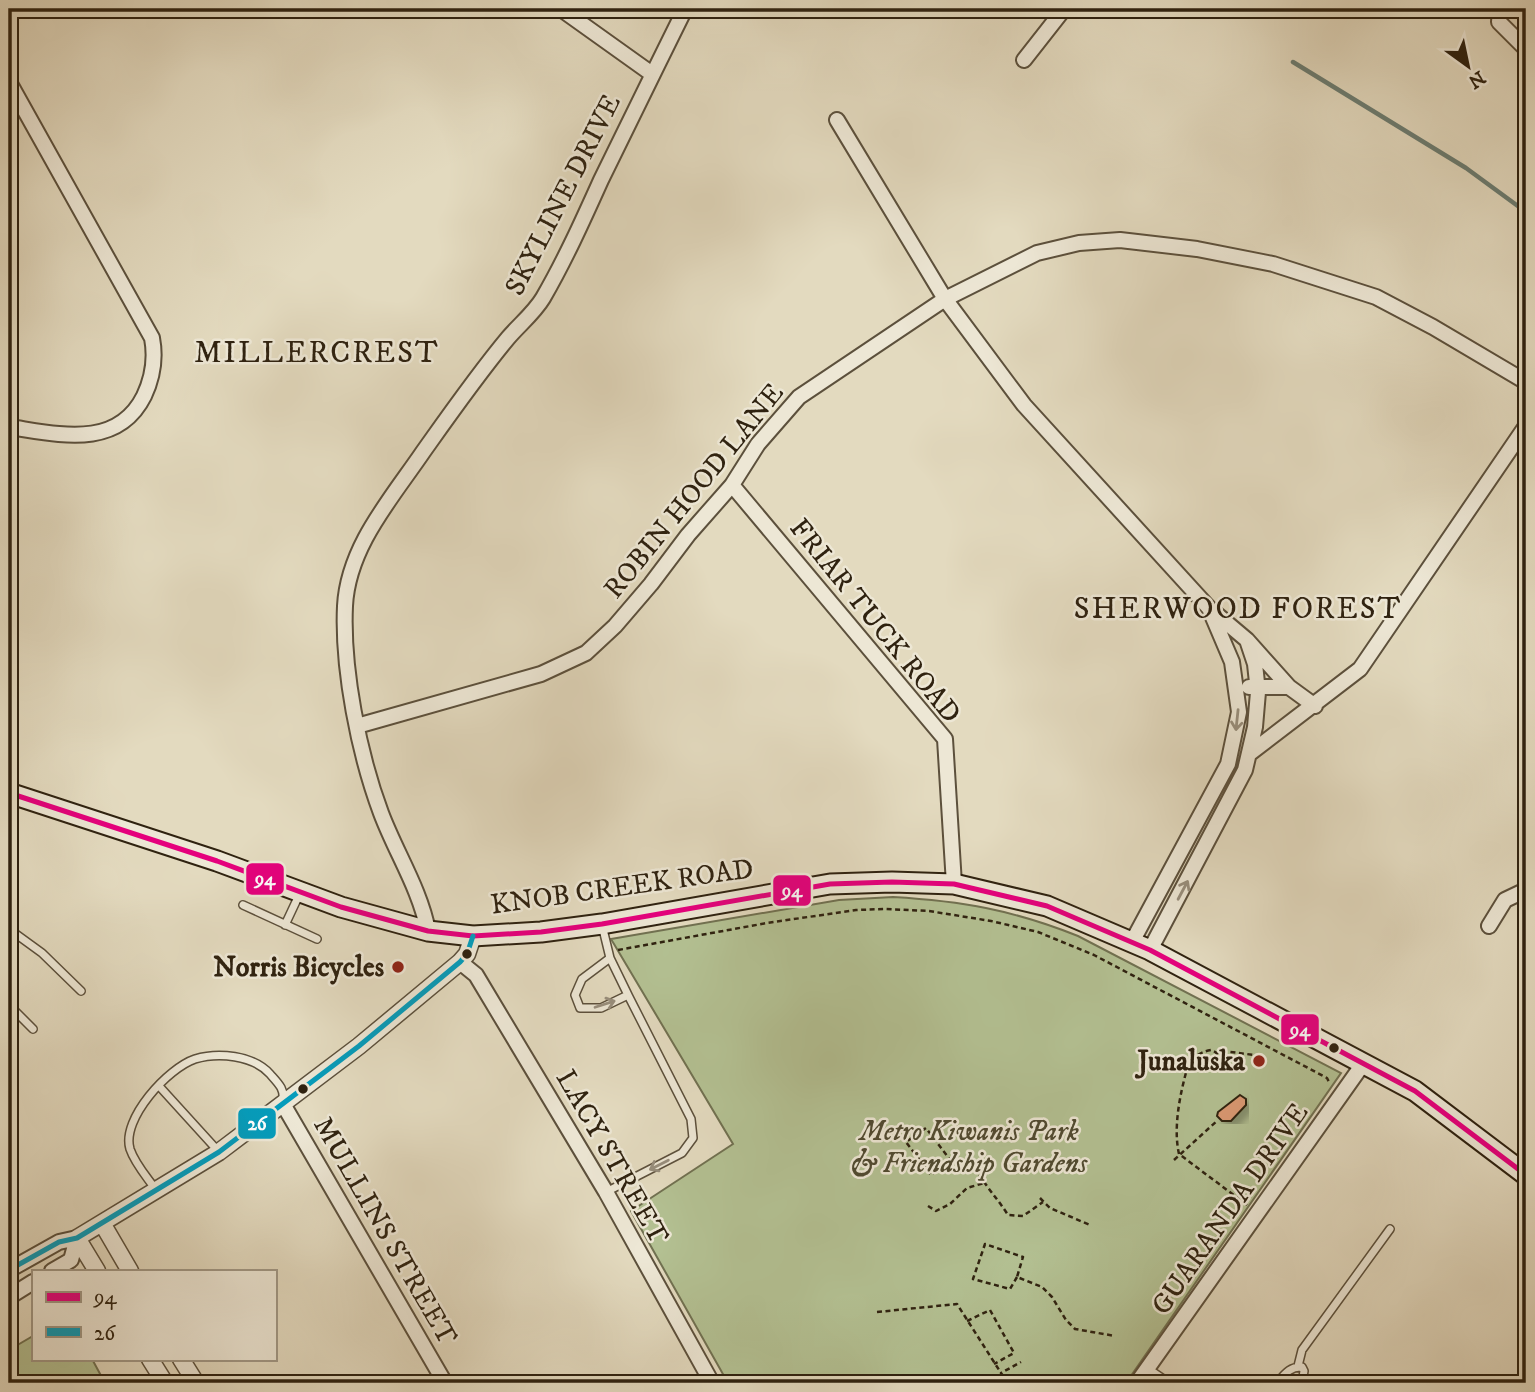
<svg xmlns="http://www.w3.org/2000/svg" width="1535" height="1392" viewBox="0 0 1535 1392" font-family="'IM FELL DW Pica',serif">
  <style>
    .green { fill: #b3c092; stroke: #717151; stroke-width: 2 }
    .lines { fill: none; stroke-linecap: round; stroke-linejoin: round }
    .stream { stroke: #6c7d72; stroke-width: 4.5 }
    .building { fill: #da9872; stroke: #2f2210; stroke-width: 2; filter: url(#shadow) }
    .service-casing { stroke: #5c503c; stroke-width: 10 }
    .minor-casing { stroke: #5c503c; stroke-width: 18 }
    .tertiary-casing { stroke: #5c503c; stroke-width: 19 }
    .secondary-casing { stroke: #2f2210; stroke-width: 23 }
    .path { stroke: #2f2210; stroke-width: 2.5; stroke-dasharray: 5 3.5; stroke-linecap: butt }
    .service { stroke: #ede7d5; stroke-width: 7 }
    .minor { stroke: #ede7d5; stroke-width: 14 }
    .tertiary { stroke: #ede7d5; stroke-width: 16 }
    .secondary { stroke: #ede7d5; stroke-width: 19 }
    .bus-1-casing { stroke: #ede7d5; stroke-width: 10 }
    .bus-2-casing { stroke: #ede7d5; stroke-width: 10 }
    .bus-1 { stroke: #e5007d; stroke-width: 5 }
    .bus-2 { stroke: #059cbb; stroke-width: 5 }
    .oneway { stroke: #988e7c }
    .bus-dot { fill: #2f2210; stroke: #ede7d5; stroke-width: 2.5 }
    .poi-dot { fill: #8f2418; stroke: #ede7d5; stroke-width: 2.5 }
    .labels { text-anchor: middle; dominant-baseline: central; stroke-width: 5; stroke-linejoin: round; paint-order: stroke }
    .street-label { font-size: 28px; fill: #2f2210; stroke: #ede7d5 }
    .poi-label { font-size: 28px; font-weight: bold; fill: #2f2210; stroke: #ede7d5; text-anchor: end }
    .park-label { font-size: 28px; font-style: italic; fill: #504a30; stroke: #ede7d5 }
    .neighbourhood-label { font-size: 30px; letter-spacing: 2px; fill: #2f2210; stroke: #ede7d5 }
    .line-badge { stroke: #ede7d5; stroke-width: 2.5 }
    .badge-label { font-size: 19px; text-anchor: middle; font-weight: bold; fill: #fff }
  </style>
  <defs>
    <filter id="shadow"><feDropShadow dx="6" dy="6" stdDeviation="3.5" flood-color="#0004"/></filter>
  </defs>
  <rect width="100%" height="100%" fill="#e3dabf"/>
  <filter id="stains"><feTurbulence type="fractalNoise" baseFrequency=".00286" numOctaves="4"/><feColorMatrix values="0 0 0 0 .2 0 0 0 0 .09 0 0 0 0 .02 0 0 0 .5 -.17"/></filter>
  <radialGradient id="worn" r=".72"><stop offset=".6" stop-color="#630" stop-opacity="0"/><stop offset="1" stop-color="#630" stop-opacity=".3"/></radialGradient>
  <path class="green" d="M893 897C962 901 1013 910 1078 936L1341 1073 1126 1383H728L631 1211 733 1144 611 939 839 900Z
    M33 1336V1359H92L105 1383H9V1350Z"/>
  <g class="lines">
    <path class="stream" d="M1293 62 1466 168 1526 212"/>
  </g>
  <path class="building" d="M1240 1095 1246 1099V1105L1231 1121H1222L1217 1116 1218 1112Z"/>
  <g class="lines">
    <g class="service-casing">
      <path id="service" d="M243 905 317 939
        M285 925 300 893
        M602 925 610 958 628 995
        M9 929 42 953 81 991
        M9 1005 33 1029
        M159 1086 219 1152
        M156 1190C147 1177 135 1164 130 1149 121 1119 168 1068 195 1059 218 1052 253 1055 270 1074 278 1083 285 1089 283 1101
        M606 1192 682 1153 693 1138 691 1119 628 995 601 1008H580L575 995 582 979 610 958
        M1298 1366 1302 1350 1390 1229
        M1147 1368 1169 1383
        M1277 1383C1284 1375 1290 1366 1302 1367L1304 1371 1302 1383"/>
    </g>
    <g class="minor-casing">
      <path id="minor" d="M561 9 652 74
        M1500 9 1499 22 1526 49
        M1024 60 1064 9
        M9 82 152 338C156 359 153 377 144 396 117 450 58 434 9 427
        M837 120 945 299 1024 405 1209 608 1232 662 1239 712 1228 764 1132 942
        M732 485 945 739 954 884
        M1215 613 1247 640 1289 687 1315 706
        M1249 687H1289
        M357 726 541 674 586 653 615 626 651 584 688 535 732 485 758 444 799 397 945 299 1037 253 1079 243 1120 240 1197 249 1273 264 1376 297 1433 327 1526 382
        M1249 754 1360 669 1526 426
        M1489 926 1505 900 1526 890
        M428 931C420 889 396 853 381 813 359 754 342 669 345 606 348 547 391 499 423 452 450 414 478 374 508 338 519 325 534 313 543 298 565 260 583 220 601 180 629 122 657 66 685 9
        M1150 950 1245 770 1255 727 1258 692 1255 664 1247 640
        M460 962 476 975 606 1192 712 1383
        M283 1104 445 1383
        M9 1270 59 1242 77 1238 71 1260 52 1271
        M9 1297 33 1282
        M1137 1383 1363 1064"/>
    </g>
    <g class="tertiary-casing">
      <path id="tertiary" d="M102 1223 130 1271
        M97 1271 77 1238 219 1152 359 1046 460 962 467 954 473 936
        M150 1359 165 1383
        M181 1359 196 1383"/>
    </g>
    <g class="secondary-casing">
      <path id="secondary" d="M9 793 217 861 341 907 428 931 473 936 541 932 602 924 830 884 892 882 954 884 1047 906 1150 950 1415 1091 1526 1175"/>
    </g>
    <path class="path" d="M618 950 767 923 856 910 885 909 929 911 991 921 1038 932 1094 955 1327 1078 1330 1084
      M1188 1068C1193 1057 1199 1052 1211 1050L1217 1053
      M1174 1160 1218 1120
      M944 1166 931 1175 906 1142 926 1128 951 1161 944 1166 977 1170C985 1186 998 1199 1008 1215L1023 1216 1043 1202
      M1040 1198 1050 1208 1090 1225
      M1247 1205 1179 1154C1173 1128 1180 1094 1187 1069 1202 1068 1210 1066 1217 1053L1223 1051 1262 1056
      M928 1206 936 1211 950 1204 967 1188 984 1183
      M1017 1277 1010 1289 973 1279 985 1244 1023 1257 1017 1277 1042 1287 1052 1297 1066 1320 1075 1329 1115 1336
      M877 1312 957 1304 1001 1373
      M967 1321 990 1310 1014 1353 994 1364
      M1008 1383 1001 1373 1021 1362"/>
    <use href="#service" class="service"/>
    <use href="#minor" class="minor"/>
    <use href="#tertiary" class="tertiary"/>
    <use href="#secondary" class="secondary"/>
    <g class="bus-1-casing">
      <path id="bus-1" d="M9 793 217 861 341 907 428 931 473 936 541 932 602 924 830 884 892 882 954 884 1047 906 1150 950 1415 1091 1526 1175"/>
    </g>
    <g class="bus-2-casing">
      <path id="bus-2" d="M9 1270 59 1242 77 1238 219 1152 359 1046 460 962 467 954 473 936"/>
    </g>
    <use href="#bus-1" class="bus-1"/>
    <use href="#bus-2" class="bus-2"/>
  </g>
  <defs><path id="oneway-shaft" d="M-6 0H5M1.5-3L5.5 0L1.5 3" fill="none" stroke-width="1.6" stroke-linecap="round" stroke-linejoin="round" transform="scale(1.75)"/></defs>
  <g class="oneway">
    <use href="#oneway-shaft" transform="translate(1237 720) rotate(96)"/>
    <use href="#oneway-shaft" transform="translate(1183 890) rotate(-62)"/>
    <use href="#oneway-shaft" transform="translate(605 1004) rotate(-18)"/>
    <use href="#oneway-shaft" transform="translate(659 1165) rotate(153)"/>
  </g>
  <g class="bus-dot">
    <circle cx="467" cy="954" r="6"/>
    <circle cx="1334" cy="1048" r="6"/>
    <circle cx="303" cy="1089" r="6"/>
  </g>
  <g class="poi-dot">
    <circle cx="398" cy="967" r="7"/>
    <circle cx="1259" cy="1061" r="7"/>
  </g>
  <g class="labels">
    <g class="street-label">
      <text transform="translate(563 195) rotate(-63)">SKYLINE DRIVE</text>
      <text transform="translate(694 491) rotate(-51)">ROBIN HOOD LANE</text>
      <text transform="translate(875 621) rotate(51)">FRIAR TUCK ROAD</text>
      <text transform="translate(622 887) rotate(-8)">KNOB CREEK ROAD</text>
      <text transform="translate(612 1157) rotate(60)">LACY STREET</text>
      <text transform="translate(1230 1209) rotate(-55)">GUARANDA DRIVE</text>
      <text transform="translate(385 1231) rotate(60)">MULLINS STREET</text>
    </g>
    <g class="poi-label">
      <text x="384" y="967">Norris Bicycles</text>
      <text x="1245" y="1061">Junaluska</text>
    </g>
    <g class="park-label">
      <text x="969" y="1131">Metro Kiwanis Park<tspan x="969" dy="32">&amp; Friendship Gardens</tspan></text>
    </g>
    <g class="neighbourhood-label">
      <text x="317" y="353">MILLERCREST</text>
      <text x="1238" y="609">SHERWOOD FOREST</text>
    </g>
  </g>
  <g class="line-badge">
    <rect x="245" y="862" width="40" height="34" rx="7" fill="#e5007d"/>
    <rect x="772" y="874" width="40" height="33" rx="7" fill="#e5007d"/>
    <rect x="1280" y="1013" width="40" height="33" rx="7" fill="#e5007d"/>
    <rect x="237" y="1107" width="40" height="33" rx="7" fill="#059cbb"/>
  </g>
  <g class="badge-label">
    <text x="265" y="885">94</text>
    <text x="792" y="897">94</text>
    <text x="1300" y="1036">94</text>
    <text x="257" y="1130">26</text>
  </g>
  <rect width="1535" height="1392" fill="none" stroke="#e3dabf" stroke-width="35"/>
  <rect x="10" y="10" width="1514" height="1371" fill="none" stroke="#2f2210" stroke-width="3.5"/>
  <rect x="18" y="18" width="1500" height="1357" fill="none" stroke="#2f2210" stroke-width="2"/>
  <rect x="32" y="1270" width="245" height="91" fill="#ede7d5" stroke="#a19886" stroke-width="2"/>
  <rect x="46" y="1292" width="35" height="10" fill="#e5007d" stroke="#a19886" stroke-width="2"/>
  <text x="94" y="1304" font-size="21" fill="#2f2210">94</text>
  <rect x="46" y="1327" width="35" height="10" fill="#059cbb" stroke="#a19886" stroke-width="2"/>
  <text x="94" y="1340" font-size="21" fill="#2f2210">26</text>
  <g transform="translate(1468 66) rotate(147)" stroke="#ede7d5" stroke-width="5" paint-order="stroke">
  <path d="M0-5L12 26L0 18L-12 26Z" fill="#2f2210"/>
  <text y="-10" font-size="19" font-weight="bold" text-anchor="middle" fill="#2f2210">N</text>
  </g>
  <rect width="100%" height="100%" filter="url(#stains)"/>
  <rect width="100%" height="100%" fill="url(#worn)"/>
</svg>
